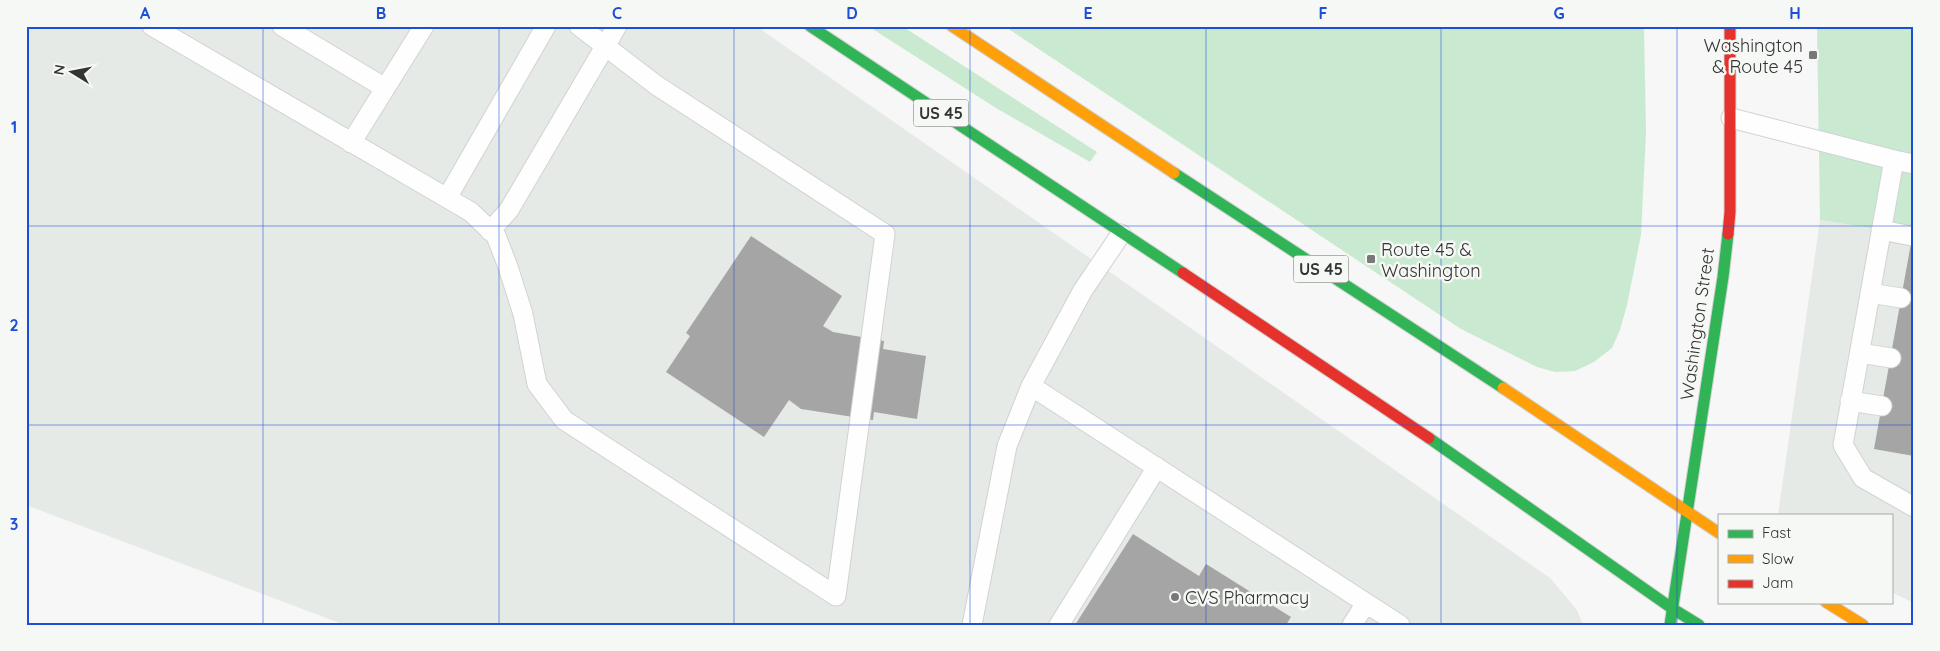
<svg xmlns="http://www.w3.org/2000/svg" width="1940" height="651" viewBox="0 0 1940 651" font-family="Quicksand,sans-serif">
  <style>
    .built { fill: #e5eae6 }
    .green { fill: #c9ead0 }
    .building { fill: #a4a5a4 }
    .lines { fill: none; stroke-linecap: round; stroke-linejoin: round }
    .lane-casing { stroke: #d1d2d1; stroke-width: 21 }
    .fast-casing { stroke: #d1d2d1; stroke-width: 13 }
    .slow-casing { stroke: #d1d2d1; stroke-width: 13 }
    .jam-casing { stroke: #d1d2d1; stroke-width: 13 }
    .lane { stroke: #fefefe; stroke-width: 19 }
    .fast { stroke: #30b455; stroke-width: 11 }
    .slow { stroke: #ff9f0a; stroke-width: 11 }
    .jam { stroke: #e5322d; stroke-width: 11 }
    .grid { fill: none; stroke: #1d4ed8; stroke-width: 1; stroke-opacity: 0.55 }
    .poi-dot { fill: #777877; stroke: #f5f8f5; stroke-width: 2 }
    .labels { text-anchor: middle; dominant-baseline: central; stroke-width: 5; stroke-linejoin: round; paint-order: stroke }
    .shield { fill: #f5f8f5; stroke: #6d6f6d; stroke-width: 1 }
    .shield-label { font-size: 16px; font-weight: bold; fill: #333433 }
    .poi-label { font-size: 18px; fill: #333433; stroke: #f5f8f5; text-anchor: start }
    .street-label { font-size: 18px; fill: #333433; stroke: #f5f8f5 }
    .neatline { fill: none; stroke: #1d4ed8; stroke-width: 2 }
    .grid-label { font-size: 16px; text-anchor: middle; font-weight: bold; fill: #1d4ed8 }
  </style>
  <rect width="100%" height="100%" fill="#f6f7f6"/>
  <path class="built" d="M26 26H756L1550 578 1577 610 1583 625H345L26 505Z
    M1820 220 1914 235V603L1891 592V515H1778Z"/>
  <path class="green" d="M868 26H902L1097 152 1090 162 996 108Z
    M1004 26H1644L1646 133 1641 235 1627 305 1620 330 1612 348 1594 362 1575 371 1555 372 1537 367 1461 329Z
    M1817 26H1914V235L1820 220Z"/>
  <path class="building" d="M1913 232H1914V456L1874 449Z
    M751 236 842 296 823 326 833 332 884 341 883 349 926 356 917 419 874 412 873 420 801 409 789 400 764 437 666 372 690 336 686 333Z
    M1133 534 1199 576 1206 564 1291 617 1286 625H1075Z"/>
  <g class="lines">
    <g class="lane-casing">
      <path id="lane" d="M152 26 471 212 496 236 507 264 523 314 537 384 564 420 836 596 885 234 656 85 579 26
        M282 26 385 88
        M1731 118 1894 160 1843 445 1863 478 1914 507
        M351 143 424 26
        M1894 160 1914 164
        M447 198 546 26
        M1881 230 1912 236
        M490 231 509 210 617 26
        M1870 293 1901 298
        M1860 353 1891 358
        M1031 386 1400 625
        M1850 401 1882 406
        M972 625 1007 446 1031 386 1083 290 1121 234
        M1059 625 1157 467
        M1352 625 1366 603"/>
    </g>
    <g class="fast-casing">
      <path id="fast" d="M810 26 1183 273
        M1174 173 1503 388
        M1429 438 1673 609 1699 625
        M1670 625 1723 277 1728 234"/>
    </g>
    <g class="slow-casing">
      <path id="slow" d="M952 26 1174 173
        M1503 388 1719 533
        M1826 602 1863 625"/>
    </g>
    <g class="jam-casing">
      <path id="jam" d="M1728 234 1730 212V26
        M1183 273 1429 438"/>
    </g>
    <use href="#lane" class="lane"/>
    <use href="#fast" class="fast"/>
    <use href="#slow" class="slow"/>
    <use href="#jam" class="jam"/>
  </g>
  <path class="grid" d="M263 26V625M499 26V625M734 26V625M970 26V625M1206 26V625M1441 26V625M1677 26V625M26 226H1914M26 425H1914"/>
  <g class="poi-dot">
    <rect x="1808" y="50" width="10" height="10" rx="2.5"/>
    <rect x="1366" y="254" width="10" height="10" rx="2.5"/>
    <circle cx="1175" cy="597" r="5"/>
  </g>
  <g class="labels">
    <g class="shield">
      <rect x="913.5" y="99.5" width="55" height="27" rx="4"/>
      <rect x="1293.5" y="255.5" width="55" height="27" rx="4"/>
    </g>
    <g class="shield-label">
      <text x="941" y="113">US 45</text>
      <text x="1321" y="269">US 45</text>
    </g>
    <g class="poi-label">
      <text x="1803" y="45" text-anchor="end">Washington<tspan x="1803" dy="21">&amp; Route 45</tspan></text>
      <text x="1381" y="249">Route 45 &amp;<tspan x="1381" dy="21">Washington</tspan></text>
      <text x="1185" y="597">CVS Pharmacy</text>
    </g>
    <g class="street-label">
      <text transform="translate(1697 324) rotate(-82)">Washington Street</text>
    </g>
  </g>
  <rect width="1940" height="651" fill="none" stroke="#f5f8f5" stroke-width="55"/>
  <rect x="1718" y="514" width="175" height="90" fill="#f5f8f5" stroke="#a7aaa7"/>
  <rect x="1728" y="530" width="25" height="8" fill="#30b455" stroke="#a7aaa7"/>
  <text x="1762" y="538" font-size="15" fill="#333433">Fast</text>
  <rect x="1728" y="555" width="25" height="8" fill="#ff9f0a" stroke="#a7aaa7"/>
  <text x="1762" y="564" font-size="15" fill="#333433">Slow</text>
  <rect x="1728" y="580" width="25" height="8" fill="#e5322d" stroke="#a7aaa7"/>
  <text x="1762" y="588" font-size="15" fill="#333433">Jam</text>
  <g transform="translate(72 72) rotate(280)" stroke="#f5f8f5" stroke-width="4" paint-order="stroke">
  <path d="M0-4L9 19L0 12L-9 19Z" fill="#333433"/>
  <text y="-8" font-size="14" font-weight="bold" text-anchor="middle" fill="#333433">N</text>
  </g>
  <rect x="28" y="28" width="1884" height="596" class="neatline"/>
  <g class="grid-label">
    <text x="145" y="19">A</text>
    <text x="381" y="19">B</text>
    <text x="617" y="19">C</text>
    <text x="852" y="19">D</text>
    <text x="1088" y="19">E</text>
    <text x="1323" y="19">F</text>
    <text x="1559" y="19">G</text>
    <text x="1795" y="19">H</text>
    <text x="14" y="133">1</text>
    <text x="14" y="331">2</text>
    <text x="14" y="530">3</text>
  </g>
</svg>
